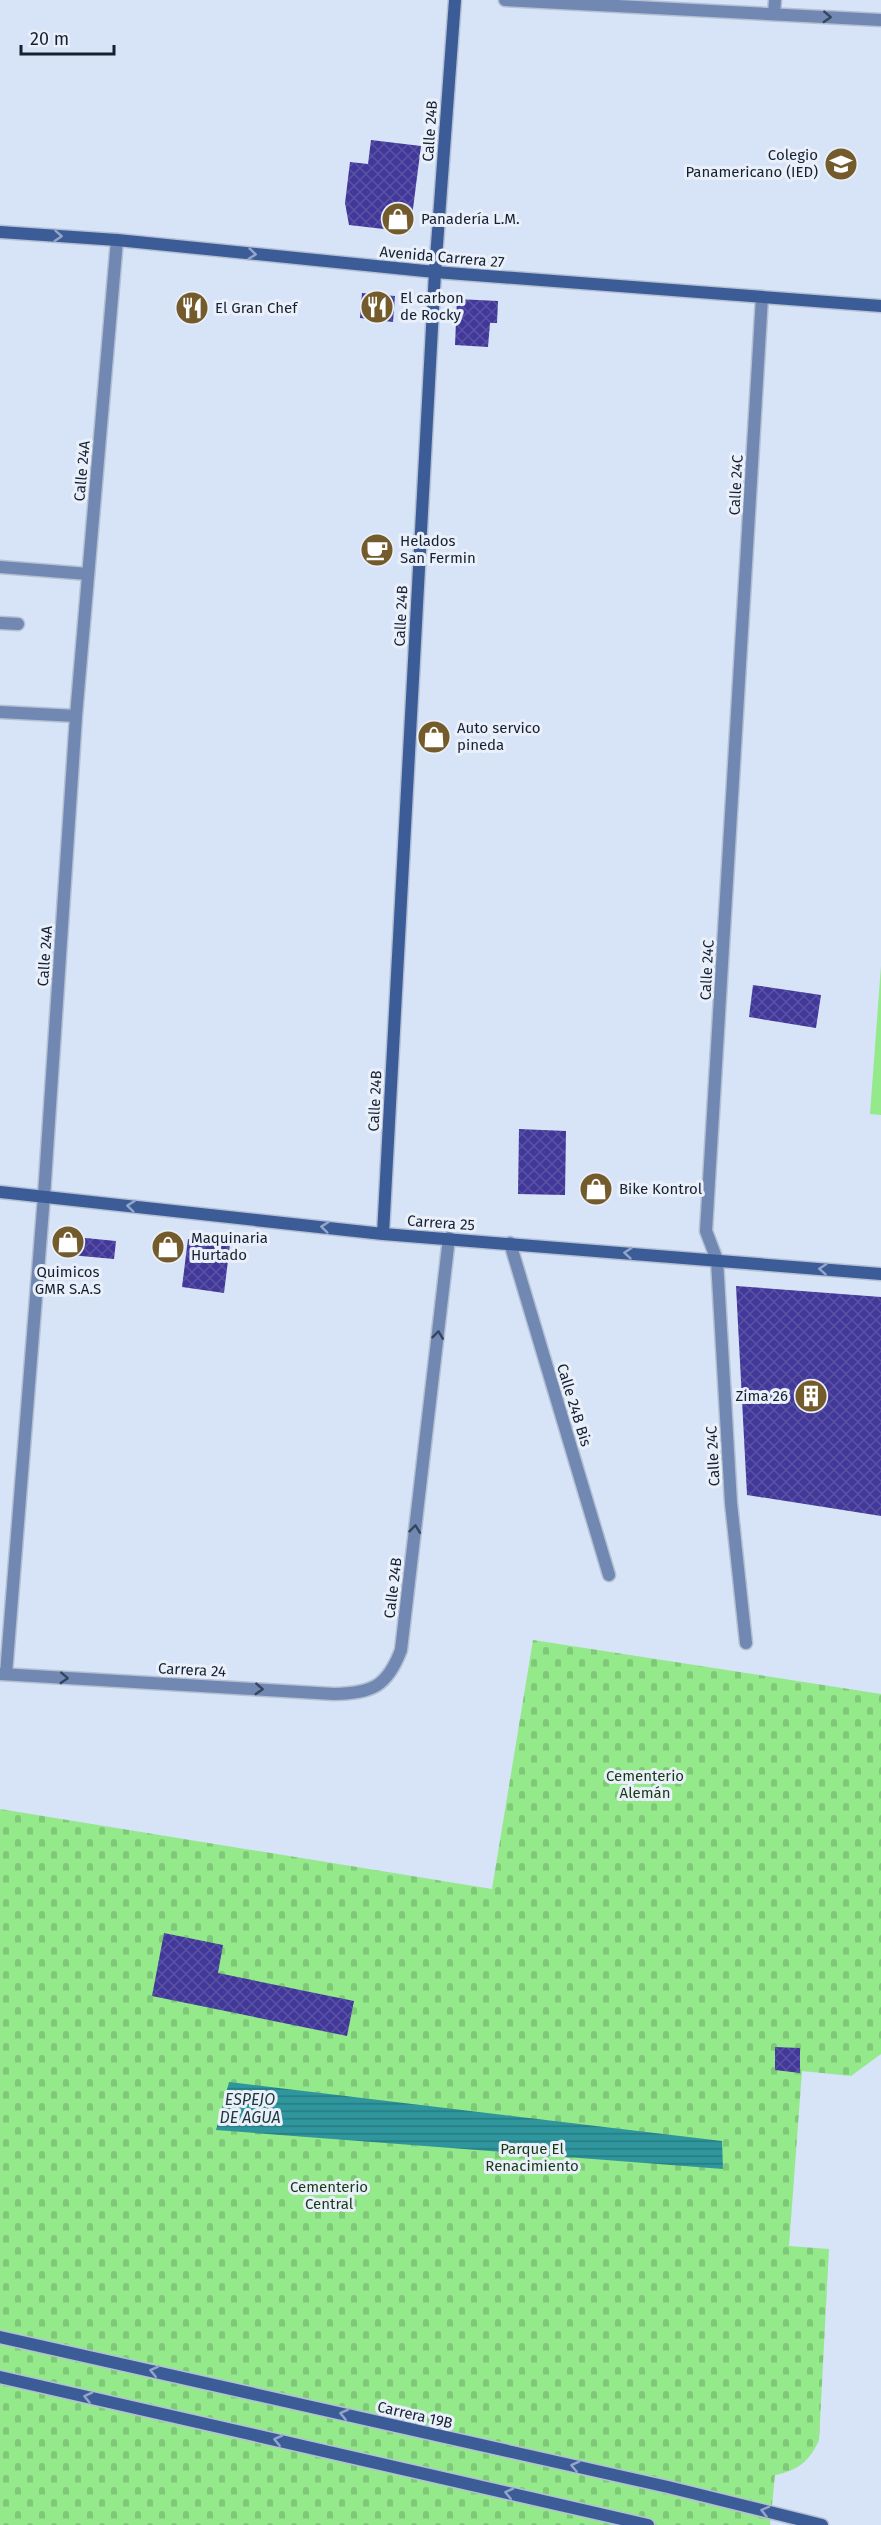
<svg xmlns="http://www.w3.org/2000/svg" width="881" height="2525" viewBox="0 0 881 2525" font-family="'Fira Sans',sans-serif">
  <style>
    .green { fill: #94e98b }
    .cemetery { fill: url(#cemetery-stones) }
    .water { fill: url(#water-rules) }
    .building { fill: url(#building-cross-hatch) }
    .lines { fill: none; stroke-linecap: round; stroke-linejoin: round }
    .lane-casing { stroke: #b4c0d4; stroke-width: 15 }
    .street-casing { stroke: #b4c0d4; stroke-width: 15 }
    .secondary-casing { stroke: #b4c0d4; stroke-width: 15 }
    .lane { stroke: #7189b2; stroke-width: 12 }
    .street { stroke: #7189b2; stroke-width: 12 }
    .secondary { stroke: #3c5c98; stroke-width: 12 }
    .oneway { stroke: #36455f }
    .oneway2 { stroke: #93a6c9 }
    .labels { text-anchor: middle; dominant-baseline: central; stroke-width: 6; stroke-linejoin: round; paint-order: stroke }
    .street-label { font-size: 15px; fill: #162032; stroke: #eaf0fa }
    .poi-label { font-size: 15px; fill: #162032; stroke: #eaf0fa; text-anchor: start }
    .park-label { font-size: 15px; fill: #183a15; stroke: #eaf0fa }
    .water-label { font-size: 16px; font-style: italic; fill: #1c3a3d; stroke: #eaf0fa }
  </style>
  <defs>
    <pattern id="cemetery-stones" width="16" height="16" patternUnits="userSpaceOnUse" patternTransform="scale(1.5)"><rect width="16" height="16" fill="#94e98b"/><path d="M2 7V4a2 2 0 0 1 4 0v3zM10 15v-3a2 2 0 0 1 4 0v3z" fill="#7fc878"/></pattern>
    <pattern id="water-rules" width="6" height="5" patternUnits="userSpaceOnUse" patternTransform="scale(1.5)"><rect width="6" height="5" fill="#2f969e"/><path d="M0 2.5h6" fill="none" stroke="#277a81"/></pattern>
    <pattern id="building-cross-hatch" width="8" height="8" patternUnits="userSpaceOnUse" patternTransform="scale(1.5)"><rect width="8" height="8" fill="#42389a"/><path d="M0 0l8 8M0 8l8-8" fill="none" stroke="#5a52a2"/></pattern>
  </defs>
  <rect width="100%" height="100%" fill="#d7e3f7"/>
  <path class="green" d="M881 966V1115L870 1114Z"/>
  <path class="cemetery" d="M533 1640 881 1694V2054L851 2076 802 2071 789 2246 829 2249 819 2440C810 2461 797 2471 775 2475L770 2525H0V1809L492 1889Z"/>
  <path class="water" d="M229 2082 722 2141 723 2169 216 2130Z"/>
  <path class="building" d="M371 140 421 146 410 232 349 225 345 203 350 162 368 164Z
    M362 293 395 296 393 322 360 318Z
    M457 299 498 301 497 323H490L488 347 455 345Z
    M753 985 821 995 816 1028 749 1017Z
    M519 1129 566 1131 565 1195 518 1194Z
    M65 1236 116 1241 114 1259 59 1254 60 1246Z
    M188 1239 230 1244 224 1293 182 1287Z
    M736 1286 881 1297V1516L747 1495Z
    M164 1933 223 1945 218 1973 354 2001 347 2036 152 1996Z
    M775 2047 800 2048V2073L775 2070Z"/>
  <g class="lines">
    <g class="lane-casing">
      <path id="lane" d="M0 567 88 574
        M0 623 18 624"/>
    </g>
    <g class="street-casing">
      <path id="street" d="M505 0 881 20
        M774 14 775 0
        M0 712 76 716
        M510 1243 609 1575
        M746 1643 731 1503 717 1260 706 1231 762 297
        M0 1674 334 1694C372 1693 387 1687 401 1650L449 1238
        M6 1674 44 1196 76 716 117 240"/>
    </g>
    <g class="secondary-casing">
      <path id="secondary" d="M0 232 117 240 435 272 881 306
        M0 1192 383 1234 881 1274
        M383 1234 435 272 455 0
        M0 2337 668 2487 822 2525
        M0 2377 648 2525"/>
    </g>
    <use href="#lane" class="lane"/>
    <use href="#street" class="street"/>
    <use href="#secondary" class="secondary"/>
  </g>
  <defs><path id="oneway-chevron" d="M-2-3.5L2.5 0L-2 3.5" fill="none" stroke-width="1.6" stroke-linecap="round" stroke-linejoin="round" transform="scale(1.5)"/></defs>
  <g class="oneway">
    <use href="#oneway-chevron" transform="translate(827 17) rotate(3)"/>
    <use href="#oneway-chevron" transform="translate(438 1335) rotate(-83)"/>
    <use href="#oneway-chevron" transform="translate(415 1529) rotate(-83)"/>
    <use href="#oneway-chevron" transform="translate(64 1678) rotate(3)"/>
    <use href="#oneway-chevron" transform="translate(259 1689) rotate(3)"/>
  </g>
  <g class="oneway2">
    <use href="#oneway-chevron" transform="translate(58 236) rotate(4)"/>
    <use href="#oneway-chevron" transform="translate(252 254) rotate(6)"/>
    <use href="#oneway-chevron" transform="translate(131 1206) rotate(-174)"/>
    <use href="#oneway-chevron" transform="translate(325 1227) rotate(-174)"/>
    <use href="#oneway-chevron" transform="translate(628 1253) rotate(-175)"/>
    <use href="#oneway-chevron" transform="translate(823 1269) rotate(-175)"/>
    <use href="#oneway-chevron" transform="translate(154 2371) rotate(-167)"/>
    <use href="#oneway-chevron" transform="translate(88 2397) rotate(-167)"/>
    <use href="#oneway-chevron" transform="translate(344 2414) rotate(-167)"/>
    <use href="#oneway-chevron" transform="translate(278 2440) rotate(-167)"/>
    <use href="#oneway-chevron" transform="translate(575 2466) rotate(-167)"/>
    <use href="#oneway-chevron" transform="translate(509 2493) rotate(-167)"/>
    <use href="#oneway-chevron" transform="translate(765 2511) rotate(-166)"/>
  </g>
  <defs>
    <g id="university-disc" transform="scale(1.725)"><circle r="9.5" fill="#745b2c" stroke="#eaf0fa"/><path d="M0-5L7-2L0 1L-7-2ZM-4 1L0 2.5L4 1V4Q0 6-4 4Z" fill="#fff"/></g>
    <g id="shop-disc" transform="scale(1.725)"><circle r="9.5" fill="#745b2c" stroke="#eaf0fa"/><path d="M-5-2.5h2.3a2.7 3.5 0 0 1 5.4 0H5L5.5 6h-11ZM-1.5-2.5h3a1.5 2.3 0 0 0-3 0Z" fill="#fff"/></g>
    <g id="restaurant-disc" transform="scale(1.725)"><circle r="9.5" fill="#745b2c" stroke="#eaf0fa"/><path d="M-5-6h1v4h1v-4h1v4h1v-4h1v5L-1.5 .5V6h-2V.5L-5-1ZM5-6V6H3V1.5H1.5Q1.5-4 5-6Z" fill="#fff"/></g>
    <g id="cafe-disc" transform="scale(1.725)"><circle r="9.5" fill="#745b2c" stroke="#eaf0fa"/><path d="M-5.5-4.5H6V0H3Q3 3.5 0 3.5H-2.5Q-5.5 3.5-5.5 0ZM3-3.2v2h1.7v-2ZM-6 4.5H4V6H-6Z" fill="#fff"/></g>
    <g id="building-disc" transform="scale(1.725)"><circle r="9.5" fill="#745b2c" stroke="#eaf0fa"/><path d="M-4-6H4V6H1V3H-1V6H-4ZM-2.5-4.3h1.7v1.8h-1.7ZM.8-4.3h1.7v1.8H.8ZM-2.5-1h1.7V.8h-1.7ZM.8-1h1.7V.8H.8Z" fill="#fff"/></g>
  </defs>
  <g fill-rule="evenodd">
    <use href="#university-disc" x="841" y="164"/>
    <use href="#shop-disc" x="398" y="219"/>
    <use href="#restaurant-disc" x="377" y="307"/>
    <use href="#restaurant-disc" x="192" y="308"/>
    <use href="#cafe-disc" x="377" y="550"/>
    <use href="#shop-disc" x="434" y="737"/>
    <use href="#shop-disc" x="596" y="1189"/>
    <use href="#shop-disc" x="68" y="1242"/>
    <use href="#shop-disc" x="168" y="1247"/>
    <use href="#building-disc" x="811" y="1396"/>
  </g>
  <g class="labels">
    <g class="street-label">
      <text transform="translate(430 131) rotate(-86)">Calle 24B</text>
      <text transform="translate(442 257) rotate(5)">Avenida Carrera 27</text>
      <text transform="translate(82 471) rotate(-85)">Calle 24A</text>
      <text transform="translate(736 485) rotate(-87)">Calle 24C</text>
      <text transform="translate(401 616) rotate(-87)">Calle 24B</text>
      <text transform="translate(45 956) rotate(-86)">Calle 24A</text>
      <text transform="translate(707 970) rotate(-87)">Calle 24C</text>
      <text transform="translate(375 1101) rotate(-87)">Calle 24B</text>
      <text transform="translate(441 1223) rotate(4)">Carrera 25</text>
      <text transform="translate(574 1405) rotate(73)">Calle 24B Bis</text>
      <text transform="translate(713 1456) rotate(-93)">Calle 24C</text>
      <text transform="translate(393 1588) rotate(-83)">Calle 24B</text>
      <text transform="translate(192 1670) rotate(3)">Carrera 24</text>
      <text transform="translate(415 2415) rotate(13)">Carrera 19B</text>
    </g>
    <g class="poi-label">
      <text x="818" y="155" text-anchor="end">Colegio<tspan x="818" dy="17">Panamericano (IED)</tspan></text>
      <text x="421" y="219">Panadería L.M.</text>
      <text x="400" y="298">El carbon<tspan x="400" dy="17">de Rocky</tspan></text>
      <text x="215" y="308">El Gran Chef</text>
      <text x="400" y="541">Helados<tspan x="400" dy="17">San Fermin</tspan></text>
      <text x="457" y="728">Auto servico<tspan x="457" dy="17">pineda</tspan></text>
      <text x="619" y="1189">Bike Kontrol</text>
      <text x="191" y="1238">Maquinaria<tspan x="191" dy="17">Hurtado</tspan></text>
      <text x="68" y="1272" text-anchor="middle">Quimicos<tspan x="68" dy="17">GMR S.A.S</tspan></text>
      <text x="788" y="1396" text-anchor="end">Zima 26</text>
    </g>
    <g class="park-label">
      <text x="645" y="1776">Cementerio<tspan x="645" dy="17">Alemán</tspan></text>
      <text x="532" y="2149">Parque El<tspan x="532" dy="17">Renacimiento</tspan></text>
      <text x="329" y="2187">Cementerio<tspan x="329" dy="17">Central</tspan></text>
    </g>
    <g class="water-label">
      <text x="250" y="2099">ESPEJO<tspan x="250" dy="18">DE AGUA</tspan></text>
    </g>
  </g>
  <path d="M21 45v9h93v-9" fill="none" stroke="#162032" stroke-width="3"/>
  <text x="30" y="45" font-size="18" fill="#162032" stroke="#eaf0fa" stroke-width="4.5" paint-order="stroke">20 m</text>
</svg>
